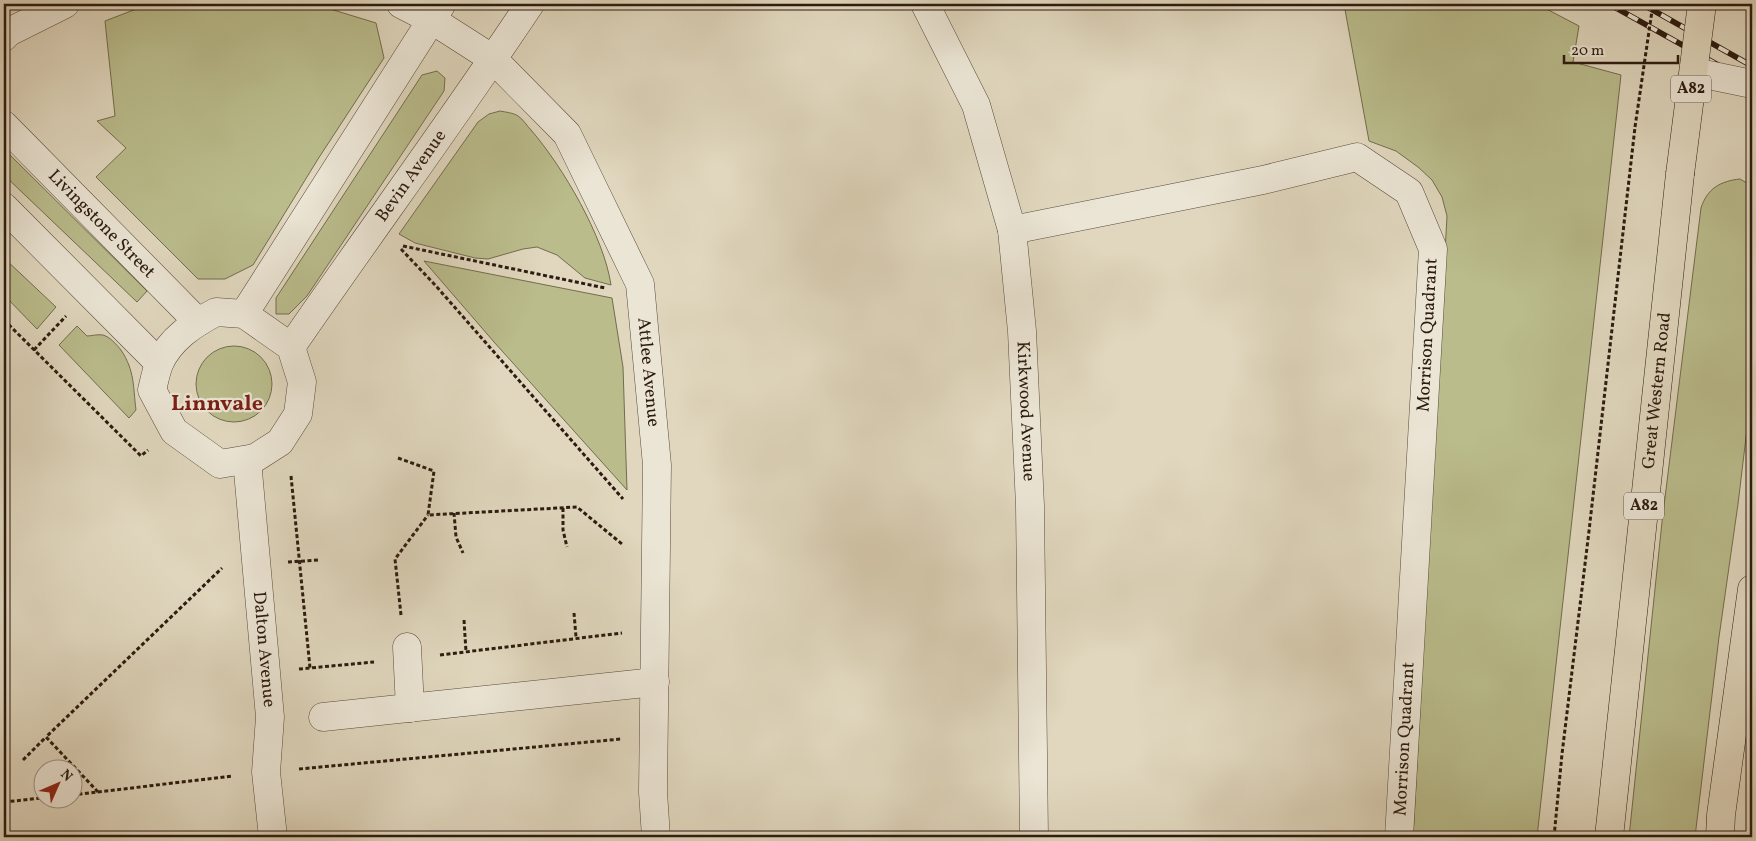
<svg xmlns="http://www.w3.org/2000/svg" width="1756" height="841" viewBox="0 0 1756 841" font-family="Vollkorn,serif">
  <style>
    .green { fill: #babc8c; stroke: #736c4e }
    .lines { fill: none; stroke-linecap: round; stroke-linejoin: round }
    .minor-casing { stroke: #594a3c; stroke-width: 29 }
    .major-casing { stroke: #2c1b10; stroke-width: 29 }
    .path { stroke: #2c1b10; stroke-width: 3; stroke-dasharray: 4 2.5; stroke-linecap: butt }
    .minor { stroke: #ebe5d5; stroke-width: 28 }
    .major { stroke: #e0d7be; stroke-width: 28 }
    .rail-casing { stroke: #2c1b10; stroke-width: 5.5 }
    .rail { stroke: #ebe5d5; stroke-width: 4; stroke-dasharray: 11; stroke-linecap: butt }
    .minor-bridge-casing { stroke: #594a3c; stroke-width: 29; stroke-linecap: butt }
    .major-bridge-casing { stroke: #2c1b10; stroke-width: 29; stroke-linecap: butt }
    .path-bridge { stroke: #2c1b10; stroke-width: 3; stroke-dasharray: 4 2.5; stroke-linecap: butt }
    .minor-bridge { stroke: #ebe5d5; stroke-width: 28 }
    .major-bridge { stroke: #e0d7be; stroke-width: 28 }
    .labels { text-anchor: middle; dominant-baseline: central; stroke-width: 4.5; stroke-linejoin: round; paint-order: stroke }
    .shield { fill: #ebe5d5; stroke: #65584b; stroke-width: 1 }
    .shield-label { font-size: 16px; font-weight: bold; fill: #2c1b10 }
    .street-label { font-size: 18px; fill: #2c1b10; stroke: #ebe5d5 }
    .district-label { font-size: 22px; font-weight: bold; fill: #7a1f14; stroke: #ebe5d5 }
  </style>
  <rect width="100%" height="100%" fill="#e0d7be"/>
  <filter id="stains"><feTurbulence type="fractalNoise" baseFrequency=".004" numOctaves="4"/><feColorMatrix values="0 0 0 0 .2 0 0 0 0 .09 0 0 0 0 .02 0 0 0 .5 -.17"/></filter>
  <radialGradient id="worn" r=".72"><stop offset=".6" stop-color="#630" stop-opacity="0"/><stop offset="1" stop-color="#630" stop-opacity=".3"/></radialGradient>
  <path class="green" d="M159 4H314L376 23 384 58 318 159 253 265 225 279H198L96 177 126 148 97 121 115 116 105 21 144 6Z
    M1344 4H1537L1579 26 1573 62 1621 75 1537 837H1413L1447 216 1442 197 1432 180 1418 167 1396 151 1369 141Z
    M437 71 445 78 444 91 307 296 289 314H276V298L422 75Z
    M500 111C505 112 514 113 518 116 523 119 527 126 531 130 563 167 604 237 611 285L585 278 557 255 537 247 523 249 488 259 475 258 415 243 399 234 478 122 489 114Z
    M4 149 147 291 137 302 4 175Z
    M1740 179 1752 186V387L1738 504 1719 637 1695 837H1629L1662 522 1701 208C1707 189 1720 181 1740 179Z
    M4 258 56 307 37 329 4 295Z
    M424 261 612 298 623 367 627 490 494 342Z
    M77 326 87 336C91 336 98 334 103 335 110 337 116 344 121 350 135 371 133 387 136 410L129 418 59 345Z
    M196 384a38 38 0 1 1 76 0a38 38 0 1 1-76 0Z"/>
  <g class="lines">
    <g class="minor-casing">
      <g id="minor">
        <path id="s1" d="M401 4 432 20 493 59 567 134 640 284 657 465 653 792 656 837"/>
        <path id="s2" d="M925 4 976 105 1012 230 1022 331 1030 506 1034 837"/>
        <path d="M4 37 9 32 65 4"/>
        <path id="s3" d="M4 125 198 322"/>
        <path d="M4 207 159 363"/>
        <path d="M1012 230 1263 180 1357 157 1409 192 1433 249 1399 837"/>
        <path d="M216 312 244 314 291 347 302 382 298 414 280 442 255 458 220 464 174 431 152 390C154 382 156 372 159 364 170 339 193 324 216 312Z"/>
        <path d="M244 314 441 5"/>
        <path id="s4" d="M291 347C370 232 453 120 530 4"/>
        <path id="s5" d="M247 460 270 717 266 772 273 837"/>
        <path d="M407 647 410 708"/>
        <path d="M323 717 655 682"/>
      </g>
    </g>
    <g class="major-casing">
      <g id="major">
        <path id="s6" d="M1609 837 1680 174"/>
        <path d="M1720 837 1721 815 1752 589"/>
      </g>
    </g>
    <path class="path" d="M403 246 605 288
      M401 249 436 286 623 499
      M4 320 141 456 148 450
      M34 350 66 316
      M398 458 434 471 428 515 577 507 622 544
      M291 476 310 668 374 662
      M563 508V530L567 547
      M454 513 456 537 463 553
      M288 562 319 560
      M574 613 576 637
      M401 615 395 559 428 515
      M464 620 466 652
      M440 655 622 633
      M299 669 310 668
      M23 760 46 737
      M299 769 621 739
      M98 792 46 737 222 568
      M72 795 233 776
      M4 802 42 798
      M1554 837 1562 754 1589 531 1635 127"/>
    <use href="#minor" class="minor"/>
    <use href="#major" class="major"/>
    <g class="rail-casing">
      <path id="rail" d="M1609 4 1752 84
        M1642 4 1752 66"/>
    </g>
    <use href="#rail" class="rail"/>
    <g class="minor-bridge-casing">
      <path id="minor-bridge" d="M1694 72 1752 84"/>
    </g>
    <g class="major-bridge-casing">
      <path id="major-bridge" d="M1680 174 1702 4"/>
    </g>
    <path class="path-bridge" d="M1635 127 1653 4"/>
    <use href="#minor-bridge" class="minor-bridge"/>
    <use href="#major-bridge" class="major-bridge"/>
  </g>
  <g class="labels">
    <g class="shield">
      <rect x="1671" y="75.5" width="40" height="27" rx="4"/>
      <rect x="1624" y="492.5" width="40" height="27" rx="4"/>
    </g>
    <g class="shield-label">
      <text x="1691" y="89">A82</text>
      <text x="1644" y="506">A82</text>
    </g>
    <g class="street-label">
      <text stroke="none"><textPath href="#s4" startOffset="209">Bevin Avenue</textPath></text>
      <text stroke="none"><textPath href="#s3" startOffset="139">Livingstone Street</textPath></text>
      <text transform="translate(1428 335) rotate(-87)">Morrison Quadrant</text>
      <text stroke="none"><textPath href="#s1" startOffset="468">Attlee Avenue</textPath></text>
      <text stroke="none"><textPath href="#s6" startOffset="449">Great Western Road</textPath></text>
      <text stroke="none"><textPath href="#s2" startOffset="425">Kirkwood Avenue</textPath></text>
      <text stroke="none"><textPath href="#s5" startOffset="190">Dalton Avenue</textPath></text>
      <text transform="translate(1405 739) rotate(-87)">Morrison Quadrant</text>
    </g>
    <g class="district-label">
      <text x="217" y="404">Linnvale</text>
    </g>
  </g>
  <rect width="1756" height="841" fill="none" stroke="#e0d7be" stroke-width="20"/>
  <rect x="5" y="5" width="1746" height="831" fill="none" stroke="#2c1b10" stroke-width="2.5"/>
  <rect x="10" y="10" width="1736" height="821" fill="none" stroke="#2c1b10"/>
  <g transform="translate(58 784) rotate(45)"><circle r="24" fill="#ebe5d5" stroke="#9f9486"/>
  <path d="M0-4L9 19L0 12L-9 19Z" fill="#8f2418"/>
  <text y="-8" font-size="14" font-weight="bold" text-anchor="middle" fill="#2c1b10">N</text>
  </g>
  <path d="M1564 55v8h114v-8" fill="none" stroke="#2c1b10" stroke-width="2.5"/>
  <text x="1571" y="55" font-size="15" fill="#2c1b10" stroke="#ebe5d5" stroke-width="4" paint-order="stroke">20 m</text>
  <rect width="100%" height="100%" filter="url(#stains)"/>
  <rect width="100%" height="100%" fill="url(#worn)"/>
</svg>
